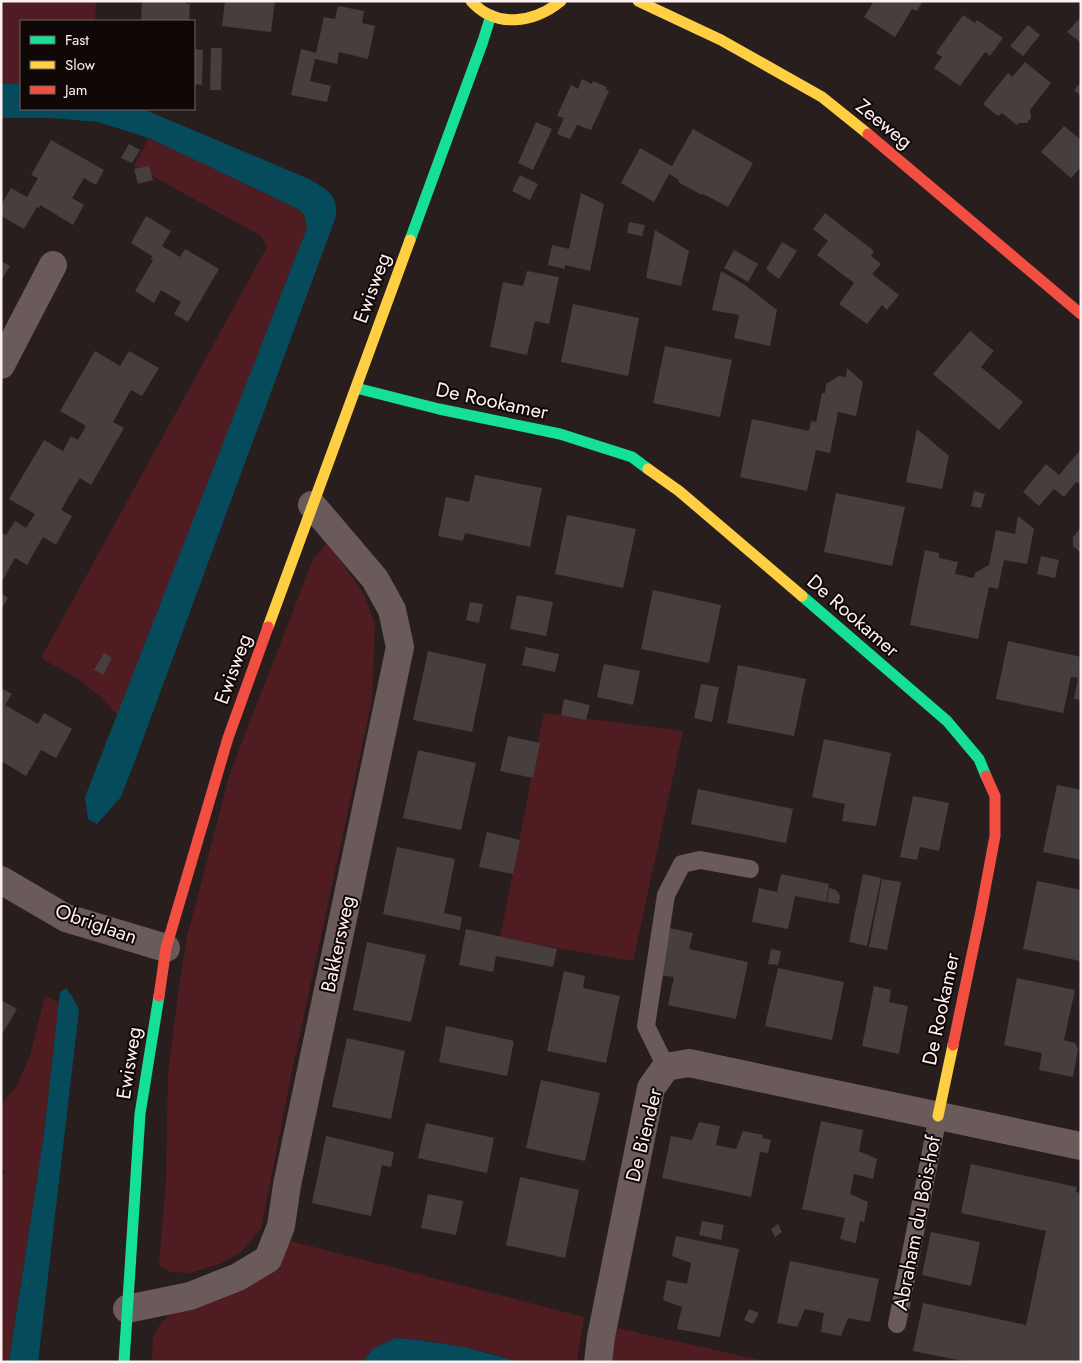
<svg xmlns="http://www.w3.org/2000/svg" width="1082" height="1363" viewBox="0 0 1082 1363" font-family="Jost,sans-serif">
  <style>
    .green { fill: #4f1c21 }
    .water { fill: #064b5c }
    .building { fill: #473e3e }
    .lines { fill: none; stroke-linecap: round; stroke-linejoin: round }
    .lane { stroke: #6a5a5a; stroke-width: 18 }
    .street { stroke: #6a5a5a; stroke-width: 28 }
    .fast { stroke: #16e098; stroke-width: 11 }
    .slow { stroke: #ffcf43; stroke-width: 11 }
    .jam { stroke: #f24e42; stroke-width: 11 }
    .labels { text-anchor: middle; dominant-baseline: central; stroke-width: 4; stroke-linejoin: round; paint-order: stroke }
    .street-label { font-size: 20px; fill: #fdf0f0; stroke: #100707 }
  </style>
  <rect width="100%" height="100%" fill="#291e1e"/>
  <path class="green" d="M1 1H96L95 21H21V84H1Z
    M149 138 296 208 304 214 307 228 118 716 102 698 81 681 41 658 267 247 261 236 134 166Z
    M328 543 364 594 375 624 372 700 294 1061 261 1229 241 1252 220 1264 190 1273 170 1272 159 1265 166 1180 168 1073 178 993 187 937 230 773 314 557Z
    M544 713 683 731 633 961 500 938Z
    M45 996 59 1002 44 1134 9 1362H1V1177L5 1172 1 1167V1105L17 1085 30 1056Z
    M287 1240 584 1317 577 1362H518L491 1353 429 1341 396 1338 374 1348 362 1362H152L153 1335 162 1322 171 1313Z
    M617 1328 768 1362H611Z"/>
  <path class="water" d="M1 84H21V109H143L309 179C326 189 338 194 336 216L136 758 121 797 97 824 88 819 85 797 307 228 304 214 296 208 149 138 98 122 52 118H1Z
    M66 988 72 996 79 1010 38 1362H9L44 1134 60 992Z
    M396 1338C438 1341 478 1349 518 1362H362L374 1348Z"/>
  <path class="building" d="M142 1H186V4H190L189 21H141Z
    M225 1H275L271 32 222 26Z
    M874 1H923L917 11 912 9 895 37 864 17Z
    M338 6 364 11 362 23 375 26 368 59 339 52 337 64 315 59 310 81 331 86 327 102 291 95 301 49 316 53 324 17 335 19Z
    M963 15 975 23 977 20 1003 38 990 56 985 52 960 86 934 68 942 57 936 53Z
    M1081 17V43L1067 32Z
    M1028 25 1040 35 1023 56 1010 46Z
    M211 48H222L221 90H210Z
    M194 49 203 50 202 85 194 84Z
    M1025 62 1051 83 1030 110 1031 118 1027 123H1019L1017 125 1002 113 998 116 983 104 1008 73 1012 77Z
    M582 79 592 84 593 81 607 87 606 90 609 91 591 130 577 125 570 139 557 134 564 118 557 116 571 85 578 89Z
    M1081 82V96L1074 90Z
    M536 122 552 129 533 170 518 163Z
    M1064 126 1081 140V167L1071 178 1041 152Z
    M693 129 753 163 728 207 703 194 702 195 678 182 679 180 669 174 654 202 621 183 640 148 672 166Z
    M51 140 104 170 96 185 84 178 72 198 84 205 73 225 40 205 39 208 37 207 24 229 1 216V205L11 188 27 197 38 178 31 175Z
    M129 144 140 150 132 163 121 158Z
    M149 166 153 180 138 184 134 169Z
    M520 175 538 184 530 200 512 191Z
    M581 193 604 204 590 271 565 265V269L548 265 552 245 569 249Z
    M825 213 874 251 871 256 881 264 872 274 899 295 887 310 882 305 867 324 839 304 854 283 817 255 828 241 813 229Z
    M146 216 171 231 162 246 180 257 185 249 219 269 188 322 174 314 181 302 161 290 154 303 135 291 153 260 151 259 152 256 131 243Z
    M629 222 645 225 642 236 627 233Z
    M655 230 689 251 681 286 646 278Z
    M782 242 797 251 779 279 766 269Z
    M734 250 758 264 748 282 724 268Z
    M1 261 10 266 1 281Z
    M527 271 559 277 549 324 535 321 527 355 490 347 503 282 523 286Z
    M721 271 745 285 777 310 770 346 734 338 739 315 712 310Z
    M573 304 639 318 628 376 561 362Z
    M970 331 994 351 981 367 1023 402 999 430 933 374Z
    M665 346 732 360 720 417 653 403Z
    M95 351 120 366 129 351 159 368 142 396 131 390 113 422 124 428 91 485 80 478 70 494 61 510 72 516 56 545 43 537 27 565 15 558 1 583V532L6 535 15 521 26 528 35 514 9 499 44 440 63 451 71 436 78 440 86 426 60 411Z
    M847 368 863 382 856 416 838 412 830 453 816 450 807 491 740 477 752 419 809 431 811 421 816 422 822 393H825L826 384 839 376 846 377Z
    M917 429 949 456 942 489 906 482Z
    M1081 449V485L1076 482 1064 497 1054 489 1039 506 1023 492 1046 464 1059 475Z
    M475 475 542 488 530 547 465 533 463 541 438 536 446 497 469 502Z
    M974 491 985 494 981 508 971 506Z
    M836 493 905 507 892 566 824 552Z
    M567 515 636 529 623 588 555 574Z
    M1018 516 1034 529 1027 564 1004 560 998 589 989 587 978 639 910 625 925 550 939 553V558L958 562 955 574 974 578 975 573 989 565 996 530 1015 534Z
    M1081 528V553L1073 546V537Z
    M1041 556 1059 560 1055 578 1037 574Z
    M653 590 721 605 709 663 641 649Z
    M1 593 8 598 1 610Z
    M517 595 553 602 546 636 510 629Z
    M470 602 483 604 479 623 466 620Z
    M1008 641 1081 657V700L1074 699 1078 678 1071 677 1063 713 996 699Z
    M526 647 559 654 555 672 522 665Z
    M428 651 486 664 472 732 413 720Z
    M104 653 112 658 103 675 94 670Z
    M604 664 640 671 633 705 597 697Z
    M738 665 806 679 794 736 727 723Z
    M701 684 719 687 712 722 694 718Z
    M1 688 12 694 5 705 38 724 44 713 72 729 56 758 41 750 26 776 1 761Z
    M564 699 590 705 586 720 561 715Z
    M508 736 540 743 533 778 500 771Z
    M824 739 891 753 876 826 842 821 845 804 812 797Z
    M418 750 476 763 461 830 403 818Z
    M1057 785 1081 790V860L1043 852Z
    M698 789 793 809 786 843 691 824Z
    M913 796 949 803 939 851 920 847 917 860 900 857Z
    M487 832 520 840 513 874 479 867Z
    M397 847 455 859 444 913 462 917 460 930 383 914Z
    M781 874 829 884 826 902 795 896 788 929 752 922 759 888 777 892Z
    M863 874 881 878 867 946 849 942Z
    M882 879 901 882 887 950 869 947Z
    M1037 881 1081 890 1080 961 1023 949Z
    M829 888 836 890 840 896 839 904 827 902Z
    M669 928 693 933 689 949 748 962 736 1019 668 1005 674 977 659 975Z
    M466 929 557 949 553 967 496 956 493 972 459 965Z
    M367 942 426 955 411 1022 353 1010Z
    M771 949 781 951 778 965 768 964Z
    M778 968 844 982 832 1040 765 1026Z
    M564 971 585 976 583 988 620 996 606 1063 547 1051Z
    M1017 978 1075 990 1064 1040 1075 1043 1078 1049 1073 1077 1039 1070 1042 1053 1004 1045Z
    M874 986 891 990 889 1002 908 1006 899 1054 862 1046Z
    M1 1000 17 1009 1 1036Z
    M446 1026 514 1041 507 1076 439 1062Z
    M347 1038 405 1051 391 1119 332 1107Z
    M541 1080 600 1093 585 1161 526 1148Z
    M821 1121 863 1130 859 1151 877 1159 873 1179 854 1174 850 1194 868 1202 864 1222 860 1221 856 1243 840 1239 845 1218 802 1209Z
    M699 1122 720 1126 716 1145 736 1149 743 1131 763 1135V1138L771 1140 768 1153 760 1152 751 1197 662 1178 671 1136 692 1140Z
    M426 1123 494 1138 487 1173 418 1158Z
    M326 1136 394 1152 391 1167 382 1165 371 1216 312 1203Z
    M971 1164 1077 1187 1076 1192 1081 1193V1362H968L913 1351 923 1303 1026 1325 1046 1231 961 1213Z
    M520 1177 579 1190 565 1258 506 1245Z
    M428 1194 463 1201 456 1235 421 1228Z
    M702 1221 724 1225 721 1240 699 1235Z
    M778 1224 782 1232 775 1237 771 1229Z
    M931 1232 980 1242 971 1286 922 1275Z
    M676 1236 739 1249 720 1337 677 1329 682 1307 663 1300 667 1280 687 1284 691 1263 672 1256Z
    M790 1261 879 1279 870 1322 848 1318 841 1336 821 1332 824 1313 805 1309 797 1327 777 1323Z
    M749 1309 759 1313 753 1324 744 1320Z"/>
  <g class="lines">
    <path class="lane" d="M666 1067 646 1026 666 895 682 864 700 860 750 869
      M897 1324 938 1116"/>
    <path class="street" d="M1 365 53 265
      M1 880 66 918 166 948
      M127 1309 190 1296 238 1277 268 1259 281 1226 287 1185 400 647 392 610 375 579 312 505
      M598 1362 601 1337 651 1088 666 1067 689 1063 1081 1146"/>
    <path class="fast" d="M410 240 483 41 491 15
      M356 388 439 409 560 434 632 457 648 469
      M802 596 947 721 979 759 986 776
      M124 1362 140 1114 159 996"/>
    <path class="slow" d="M471 1C496 29 534 23 561 1
      M638 1 721 40 822 97 868 134
      M648 469 679 491 802 596
      M268 627 410 240
      M938 1116 953 1045"/>
    <path class="jam" d="M868 134 1081 314
      M159 996 166 948 228 738 268 627
      M953 1045 981 911 995 836V796L986 776"/>
  </g>
  <g class="labels">
    <g class="street-label">
      <text transform="translate(884 124) rotate(39)">Zeeweg</text>
      <text transform="translate(372 288) rotate(-70)">Ewisweg</text>
      <text transform="translate(492 401) rotate(12)">De Rookamer</text>
      <text transform="translate(853 616) rotate(41)">De Rookamer</text>
      <text transform="translate(233 669) rotate(-70)">Ewisweg</text>
      <text transform="translate(96 924) rotate(19)">Obriglaan</text>
      <text transform="translate(338 944) rotate(-78)">Bakkersweg</text>
      <text transform="translate(941 1009) rotate(-78)">De Rookamer</text>
      <text transform="translate(129 1063) rotate(-81)">Ewisweg</text>
      <text transform="translate(644 1135) rotate(-76)">De Biender</text>
      <text transform="translate(917 1223) rotate(-79)">Abraham du Bois-hof</text>
    </g>
  </g>
  <rect width="1082" height="1363" fill="none" stroke="#fdf0f0" stroke-width="5"/>
  <rect x="20" y="20" width="175" height="90" fill="#100707" stroke="#6f6464"/>
  <rect x="30" y="36" width="25" height="8" fill="#16e098" stroke="#6f6464"/>
  <text x="65" y="45" font-size="15" fill="#fdf0f0">Fast</text>
  <rect x="30" y="61" width="25" height="8" fill="#ffcf43" stroke="#6f6464"/>
  <text x="65" y="70" font-size="15" fill="#fdf0f0">Slow</text>
  <rect x="30" y="86" width="25" height="8" fill="#f24e42" stroke="#6f6464"/>
  <text x="65" y="95" font-size="15" fill="#fdf0f0">Jam</text>
</svg>
